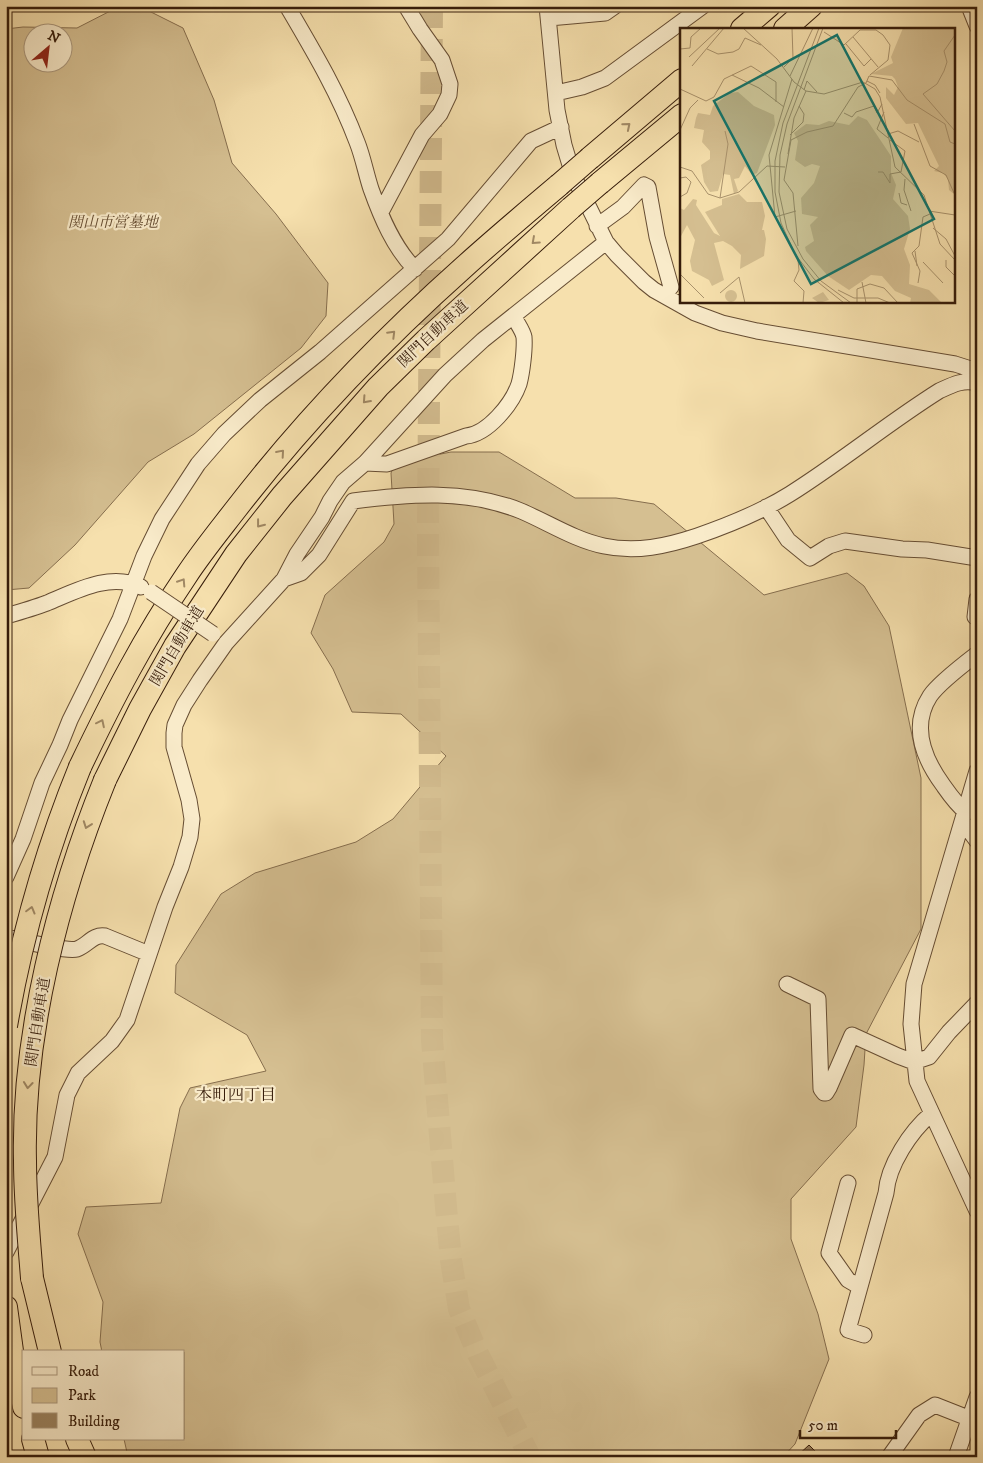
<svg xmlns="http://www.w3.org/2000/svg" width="983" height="1463" viewBox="0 0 983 1463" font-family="'IM FELL DW Pica','Noto Serif JP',serif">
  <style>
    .green { fill: #d5bf91; stroke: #866e4e; fill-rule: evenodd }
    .building { fill: #9a825f; stroke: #361c0a }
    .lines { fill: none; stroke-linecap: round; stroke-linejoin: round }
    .highway-tunnel { stroke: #d0b98c; stroke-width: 22; stroke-dasharray: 22 11; stroke-linecap: butt }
    .minor-casing { stroke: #664d33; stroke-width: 17 }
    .highway-casing { stroke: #361c0a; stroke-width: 24 }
    .minor { stroke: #f9ebca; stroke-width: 15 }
    .highway { stroke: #f6e0ad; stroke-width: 22 }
    .minor-bridge-casing { stroke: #664d33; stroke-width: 17; stroke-linecap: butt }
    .highway-bridge-casing { stroke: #361c0a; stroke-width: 24; stroke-linecap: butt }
    .minor-bridge { stroke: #f9ebca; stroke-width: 15 }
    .highway-bridge { stroke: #f6e0ad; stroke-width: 22 }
    .oneway { stroke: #a08864 }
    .labels { text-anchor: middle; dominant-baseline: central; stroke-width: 4.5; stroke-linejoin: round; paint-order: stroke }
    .park-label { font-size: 15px; font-style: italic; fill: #664d32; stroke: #f9ebca }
    .street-label { font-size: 15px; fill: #361c0a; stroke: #f9ebca }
    .neighbourhood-label { font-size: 16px; fill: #361c0a; stroke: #f9ebca }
    .inset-road { fill: none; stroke: #a9926c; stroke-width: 1 }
    .view { fill: #0f766e; fill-opacity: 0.15; stroke: #0f766e; stroke-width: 2.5 }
    .inset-edge { fill: none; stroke: #361c0a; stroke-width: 2.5 }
  </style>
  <rect width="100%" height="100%" fill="#f6e0ad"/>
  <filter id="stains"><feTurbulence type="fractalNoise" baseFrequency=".004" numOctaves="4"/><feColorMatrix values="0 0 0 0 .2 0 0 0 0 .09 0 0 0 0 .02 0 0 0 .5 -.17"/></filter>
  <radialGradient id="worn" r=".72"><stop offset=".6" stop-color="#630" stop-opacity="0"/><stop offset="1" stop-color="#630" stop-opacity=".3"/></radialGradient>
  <path class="green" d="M120 6H139L183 28 214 100 232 163 276 214 328 283 326 316 301 348 194 434 148 462 75 545 29 588 6 590V29L23 27 77 28ZM32 32H62V62H32Z
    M451 452H499L575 498H616L654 504 764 595 847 573 864 586 889 626 921 778V929L866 1034 864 1065 856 1127 791 1199V1239L818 1314 829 1359 795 1444 783 1457H128L124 1439H184V1352H102L100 1342 103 1302 78 1234 86 1207 161 1203 180 1108 190 1088 266 1071 247 1035 175 993 176 965 221 894 255 873 356 842 393 819 446 756 401 714 352 712 333 669 311 633 325 595 384 542 394 524 391 473 395 463Z"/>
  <path class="building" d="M809 1445 821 1457H796Z"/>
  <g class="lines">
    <path class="highway-tunnel" d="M432 6 428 532 432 1040 446 1207 451 1260 459 1309 478 1354 530 1457"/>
    <g class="minor-casing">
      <path id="minor" d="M287 6C314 52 338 92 357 142 363 157 366 174 371 189 381 217 394 248 415 269
        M547 6 557 110 564 145 573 175 606 242 617 255 644 282 654 290 695 313 722 323 757 331 955 364 977 371
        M969 6 977 26
        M549 18 605 13 615 6
        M556 93 582 87 605 78 703 6
        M381 212 422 135 440 114 449 95 450 84 442 60 420 29 406 6
        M597 226 623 207 644 185 648 187 657 237 671 287
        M365 463 387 464 466 436C488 434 512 404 519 384 522 373 525 349 524 337 523 331 517 323 514 317
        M766 507 788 540 810 558 829 546 845 541 902 549 927 550 977 558
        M284 579 301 573 319 555 353 501C410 494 467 489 521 511 549 523 575 540 604 546 636 553 667 546 697 536 729 525 761 512 790 494 841 462 888 423 939 391 952 385 963 379 977 383
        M977 599 975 617H977
        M6 616C20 612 34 608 47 603 76 591 110 572 141 587
        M977 771 914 984 911 1024 917 1081 977 1211
        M966 812C956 804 950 795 943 785 924 759 910 727 930 696 939 683 964 664 977 654
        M963 822 977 841
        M6 877 23 839 42 783 60 745 70 720 120 619 144 556 162 519 198 464 224 434 260 400 320 352 448 239 531 141 561 127
        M6 937C20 940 66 952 77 949 88 945 93 934 105 936L149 954
        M787 984 818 999 821 1089 824 1093H826L829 1088 852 1035 898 1056 914 1062 929 1057 949 1032 977 1003
        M848 1183 829 1253 848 1280 860 1287
        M6 1252 55 1157 67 1095 78 1073 112 1041 127 1020 165 907 181 867 190 837 192 819 189 800 174 747V733L175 725 184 705 200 680 226 643 284 579 297 554 322 517 330 501 343 482 365 463 445 375 483 340 606 242
        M864 1335 848 1330 886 1193C888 1165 911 1131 931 1114
        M889 1457 919 1415 935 1405 968 1418
        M956 1457 977 1397"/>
    </g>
    <g class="highway-casing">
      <path id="highway" d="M742 29 769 6
        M785 29 811 6
        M590 158 682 80
        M600 183 682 115
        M80 767C112 700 144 638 186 576 201 553 219 531 236 509 304 421 381 341 464 267 495 239 527 212 559 185
        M105 780 140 709 175 646 236 554 282 496 378 387 426 340 571 208
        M32 1278 50 1352
        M6 1307 12 1351 24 1407
        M33 1439 38 1457
        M77 1439 85 1457"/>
    </g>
    <use href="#minor" class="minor"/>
    <use href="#highway" class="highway"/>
    <g class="minor-bridge-casing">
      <path id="minor-bridge" d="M151 592 213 634"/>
    </g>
    <g class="highway-bridge-casing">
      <path id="highway-bridge" d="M559 185 590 158
        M571 208 600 183
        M6 1026C22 934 45 853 80 767
        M32 1278C29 1239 25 1200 25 1161 22 1035 58 896 105 780"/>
    </g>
    <use href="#minor-bridge" class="minor-bridge"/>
    <use href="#highway-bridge" class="highway-bridge"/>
  </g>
  <defs><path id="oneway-chevron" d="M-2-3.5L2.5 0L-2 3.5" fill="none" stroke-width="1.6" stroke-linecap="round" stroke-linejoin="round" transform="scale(1.25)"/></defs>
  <g class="oneway">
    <use href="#oneway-chevron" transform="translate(627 126) rotate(-40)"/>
    <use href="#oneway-chevron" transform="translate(535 241) rotate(138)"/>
    <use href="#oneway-chevron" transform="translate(392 334) rotate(-45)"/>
    <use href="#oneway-chevron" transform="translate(366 400) rotate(132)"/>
    <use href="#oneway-chevron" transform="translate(281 453) rotate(-49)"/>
    <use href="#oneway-chevron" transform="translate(260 524) rotate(128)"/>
    <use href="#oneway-chevron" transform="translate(182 582) rotate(-57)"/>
    <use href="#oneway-chevron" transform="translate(101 723) rotate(-64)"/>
    <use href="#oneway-chevron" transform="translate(87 825) rotate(110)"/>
    <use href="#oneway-chevron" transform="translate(31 910) rotate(-75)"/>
    <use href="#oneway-chevron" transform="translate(28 1085) rotate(96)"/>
  </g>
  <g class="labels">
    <g class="park-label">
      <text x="113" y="222">関山市営墓地</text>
    </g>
    <g class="street-label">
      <text transform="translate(433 334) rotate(-43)">関門自動車道</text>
      <text transform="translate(177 646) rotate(-59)">関門自動車道</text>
      <text transform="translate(38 1022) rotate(-81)">関門自動車道</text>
    </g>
    <g class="neighbourhood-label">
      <text x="236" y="1095">本町四丁目</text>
    </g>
  </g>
  <g transform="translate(680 28)">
    <rect width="275" height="275" fill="#f6e0ad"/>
    <path d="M223 0H275V167L269 162 268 151 263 145 254 143 259 138 238 95 226 96 206 70V59L214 67 218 59 215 51 212 48 191 46 213 35 211 29ZM58 64 74 78 94 87 95 97 77 145 72 147 65 138 59 150 54 151 58 163 54 166 50 147 43 146 38 163 30 164 24 154 21 137 30 131V123L22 114 24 102 14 100 16 90 18 85 30 87 33 78 50 65ZM178 88 187 92 211 128V145L216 157 213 171 228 188 230 201 224 221 230 237 229 256 249 262 262 275H230L231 270 215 263 202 248 191 247 169 262 148 248 126 223 125 219 134 213 130 197 138 189 122 186 121 170 134 155 140 138 132 136 125 139 115 132 118 113 114 105 126 96 139 97 149 93 169 97ZM59 166 67 174H82L85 188 82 202H84L86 211 84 228 60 241 61 227 52 218 43 213 34 215 44 252 32 258 29 252 12 243 10 233 15 212 7 197 0 210V180L4 182 13 171 17 172 16 177 34 205 40 208 25 184 42 177V171ZM45 268a6 6 0 1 1 12 0a6 6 0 1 1-12 0ZM143 264 149 272 139 275 132 270Z" fill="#d5bf91"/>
    <path class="inset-road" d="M63 0 97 31 114 54 126 63 144 66 183 54 195 61 200 69 215 139 244 167 260 216 275 232M139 0 103 95 95 133V164L101 195 115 226 134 251 164 275M143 0 107 96 100 127 99 164 107 201 123 231 141 253 171 275M144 4 164 17 180 2H196L203 7 210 17 208 32 190 47M275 7 264 23 267 34 264 43 257 56 243 66 275 103M173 9 198 39M166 16 184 38 191 31M0 21 10 20 11 9 21 0M27 21 38 26 53 24 59 21 65 10 81 17M9 29 40 0M12 38 44 0M104 39 113 30 112 0M52 47 79 60 104 79M110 48 133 0M112 51 89 127 95 189 116 183M187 53 195 57 200 65M0 61 26 73 34 69 44 51 71 38 96 54V74M124 62 127 53 137 64M204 84 197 101 208 110M164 85 172 89 176 84 194 78 197 85 202 76M234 96 250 138 266 147 274 165M0 102 10 80 18 72M208 106 218 103 239 114M110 107 123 94 124 86 119 78M108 126 114 90 126 63M0 139 12 143 28 166 40 170 59 164 87 138 105 139M198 144H203L210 155V146L221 144 225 123 210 112M0 150 6 149 11 154 7 165 0 169M225 151 224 162 231 183M219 165 221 175 227 177M40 170 48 116 45 103M249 183 275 187M253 200 266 211 275 228M118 218 113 165 104 152 111 112 127 104 153 98 178 59 186 55 189 48 212 52 227 72 265 96 270 114 275 116M235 223 237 238M118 232 119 242 114 253 124 263 123 275M266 232V239L275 248M243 234 263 255M0 246 24 270M182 254 186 275M238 255 240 243 232 225 239 218 243 189 250 186M158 262 174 270H198L210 275M40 265 59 249 65 275M177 275V261L190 256 204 260 218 275"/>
    <path class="view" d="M157 7 254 191 131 256 34 73Z"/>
    <rect width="275" height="275" class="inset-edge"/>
  </g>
  <rect width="983" height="1463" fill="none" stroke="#f6e0ad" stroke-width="25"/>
  <rect x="8" y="8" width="968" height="1448" fill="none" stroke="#361c0a" stroke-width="2.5"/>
  <rect x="12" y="12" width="958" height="1438" fill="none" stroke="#361c0a"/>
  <rect x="22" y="1350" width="162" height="90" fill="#f9ebca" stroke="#ab987d"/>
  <rect x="32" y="1367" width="25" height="8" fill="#f9ebca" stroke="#ab987d"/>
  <text x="68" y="1376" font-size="15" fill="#361c0a">Road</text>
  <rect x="32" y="1388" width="25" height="15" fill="#d5bf91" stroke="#ab987d"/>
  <text x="68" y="1400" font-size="15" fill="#361c0a">Park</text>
  <rect x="32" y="1413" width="25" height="15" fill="#9a825f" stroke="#ab987d"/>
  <text x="68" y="1426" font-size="15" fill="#361c0a">Building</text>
  <g transform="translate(48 48) rotate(28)"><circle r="24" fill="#f9ebca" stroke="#ab987d"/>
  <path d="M0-4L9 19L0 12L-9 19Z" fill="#8f2418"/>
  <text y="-8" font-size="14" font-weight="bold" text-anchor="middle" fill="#361c0a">N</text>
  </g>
  <path d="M800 1430v8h96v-8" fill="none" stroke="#361c0a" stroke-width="2.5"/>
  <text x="808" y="1430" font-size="15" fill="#361c0a" stroke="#f9ebca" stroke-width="4" paint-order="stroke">50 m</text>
  <rect width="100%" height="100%" filter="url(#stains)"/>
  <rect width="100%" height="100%" fill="url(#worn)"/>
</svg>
